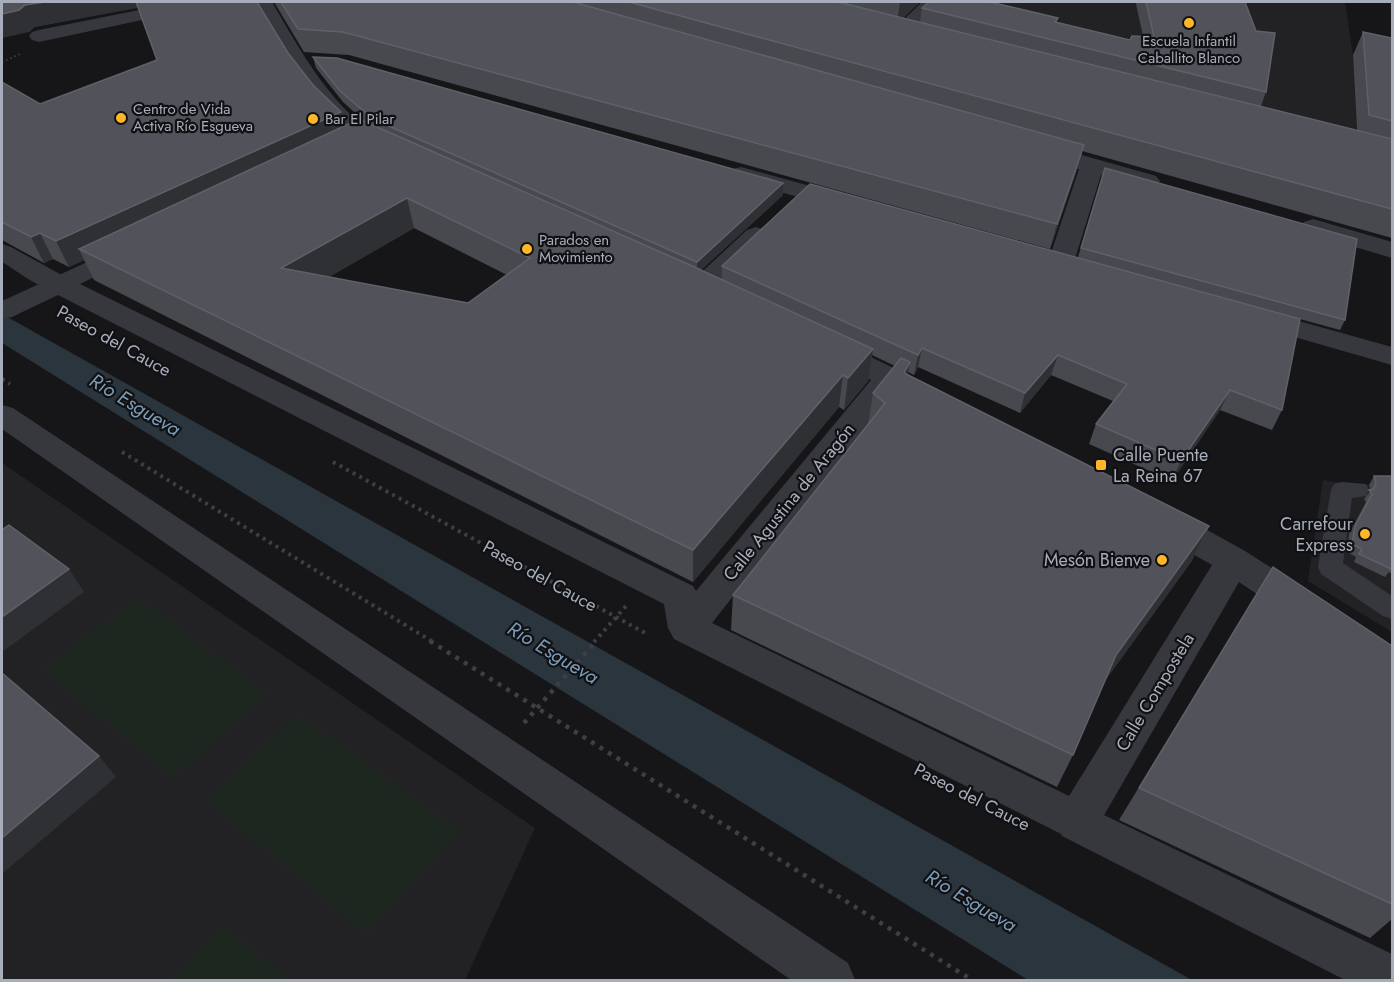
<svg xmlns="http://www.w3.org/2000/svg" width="1394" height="982" viewBox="0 0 1394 982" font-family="Jost,sans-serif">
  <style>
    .built { fill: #222225 }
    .green { fill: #1e271f }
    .water { fill: #2b353e }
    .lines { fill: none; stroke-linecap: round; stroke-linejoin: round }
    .path-far2 { stroke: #3d3f45; stroke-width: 2; stroke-dasharray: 1.5 3; stroke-linecap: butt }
    .path-far1 { stroke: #3d3f45; stroke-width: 4; stroke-dasharray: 3 4.5; stroke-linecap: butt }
    .path { stroke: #3d3f45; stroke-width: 4.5; stroke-dasharray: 4 6; stroke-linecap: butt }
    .service { fill: #37383e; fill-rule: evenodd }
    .pedestrian { fill: #37383e; fill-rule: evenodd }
    .minor { fill: #37383e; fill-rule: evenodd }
    .wall { fill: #47494e; fill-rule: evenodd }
    .shaded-wall { fill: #2f3034 }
    .building { fill: #52535a; stroke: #5f6169; stroke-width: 1.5; fill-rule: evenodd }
    .poi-dot { fill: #ffb727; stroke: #111113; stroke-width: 2 }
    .labels { text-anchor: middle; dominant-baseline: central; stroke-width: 4.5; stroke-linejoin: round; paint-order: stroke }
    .far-poi-label { font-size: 15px; fill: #a7adba; stroke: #111113; text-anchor: start }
    .street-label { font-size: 18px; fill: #a7adba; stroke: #111113 }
    .poi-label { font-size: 18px; fill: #a7adba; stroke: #111113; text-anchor: end }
    .water-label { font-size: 20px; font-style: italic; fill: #7b9bb8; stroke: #111113 }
  </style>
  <rect width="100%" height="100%" fill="#161618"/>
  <path class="built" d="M961 2H1345L1353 55 1357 141 1290 125 1160 44 957 7Z
    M2 463 535 828 465 980H2Z
    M1323 480 1355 485 1392 484V632L1308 581Z"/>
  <path class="green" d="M138 598 268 694 173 777 43 669Z
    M300 715 458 831 367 933 206 800Z
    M224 926 288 980H171Z"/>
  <path class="water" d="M2 314 1192 980H1028L2 343Z"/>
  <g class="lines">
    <path class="path-far2" d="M2 62 20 54"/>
    <path class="path-far1" d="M2 379 10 384
      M122 452 433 642
      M333 462 647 634
      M594 642 626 606"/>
    <path class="path" d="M430 641 972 980
      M524 723 596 641"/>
    <path class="service" d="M1342 482 1366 484 1369 490 1366 496 1352 498 1343 563 1392 596V619L1383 616 1321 574 1318 567 1331 490 1334 484Z"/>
    <path class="pedestrian" d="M2 244 11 247 67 278 71 284 67 290C45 295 21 273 2 262Z
      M2 405 13 408 848 963 855 980H791L2 429Z
      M1077 802 1392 954V980H1345L1062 836 1055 822 1062 808Z"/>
    <path class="minor" d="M179 2H212L209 6 203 7 39 42 32 40 29 36 32 32 39 30Z
      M254 2H272C295 41 316 80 348 112 360 124 389 137 396 147L393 152C381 155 373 150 363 144 310 115 281 53 254 2Z
      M922 2H941L909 36H895L892 32 895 28Z
      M1036 142 1156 176 1160 181 1156 186 1148 188 1101 175 1074 262 1070 268 1061 270 1052 268 1048 262 1079 169 1028 154 1025 149 1028 144Z
      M741 167 854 198 857 203 854 208 845 210 733 179 729 174 733 169Z
      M1313 219 1392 242V258L1304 232 1300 227 1304 222Z
      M756 227 765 230 769 235 765 240 709 294 700 296 691 294 687 288 691 282 747 230Z
      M129 243 138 246 142 251 138 256 80 284 693 586 696 591 871 380 821 355 817 349 821 343 831 340 841 343 938 389 942 396 938 403 927 406 894 392 712 623 1069 796 1212 565 1149 529 1144 520 1149 511 1161 507 1173 511 1245 551 1314 595 1319 605 1314 615 1301 619 1288 615 1239 582 1092 836 1077 842 674 639 668 628 664 604 58 295 12 317 2 319V301Z
      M1256 309 1392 347V365L1246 323 1242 317 1246 311Z"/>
  </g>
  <path class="wall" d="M2 2H257L288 53 313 85 341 112 344 126 365 122 343 102 316 68 313 57 783 195 701 270 722 280V266L1078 257 1105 168 1345 320 1340 330 1300 319 1282 410 1272 430 1220 410 1172 481 1089 444 1096 424 1113 401 1051 375 1020 413 918 367 914 375 908 372 907 374 1209 526 1191 562 1104 682 1073 755 1057 787 731 630 733 595 868 425 873 393 895 366 872 355 868 381 844 410 839 407 693 582 94 280 84 260 69 267 53 259 44 263 2 240V82L40 104 157 60 138 7 34 27 29 32ZM414 228 507 275 468 303 329 277Z
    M274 2H920L903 18 920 22 922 8 929 2H992L1058 18 1057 22 1130 40 1143 36 1136 4 1137 2H1245L1266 92 1261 106 1357 130 1353 55 1363 32 1392 38V238L1082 151 1077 170 1050 249 349 55 304 52Z
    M1374 476H1392V574L1389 572 1385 577 1354 562 1356 557 1347 552 1349 534 1366 502 1364 499 1371 490 1369 485Z
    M1273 567 1392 646V919L1370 938 1119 820Z"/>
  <path class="shaded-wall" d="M45 2H170L34 27 29 32 2 38V14L25 5Z
    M900 2H920L897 23Z
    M341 112 347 136 79 249 84 260 69 267 56 241Z
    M1084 145 1077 170 1050 249 1057 224Z
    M783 183V195L697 274V262Z
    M407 198 414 228 291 299 281 268Z
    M40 233 53 259 44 263 31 237Z
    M922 348 918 367 914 375 918 355Z
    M873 349 868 381 844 410 848 378Z
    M1058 355 1051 375 1020 413 1025 393Z
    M910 362 903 398 904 373Z
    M843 375 839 407 693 582V550Z
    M1230 390 1220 410 1172 481 1181 461Z
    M1209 526 1191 562 1099 689 1116 655Z
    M69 569 84 592 2 652V617Z
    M99 756 116 777 3 873 2 871V838Z"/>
  <path class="building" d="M2 2H45L25 5 19 10 2 14Z
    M136 2H257L288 53 313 85 341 112 56 241 40 233 31 237 2 222V82L40 104 157 60Z
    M281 2H573L1084 145 1057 224 343 32 298 29Z
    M629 2H838L1392 139V209Z
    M929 2H990L1058 18 1055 22 1130 40 1132 36 1154 37 1146 2H1245L1256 31 1275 33 1266 92 922 8Z
    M1363 32 1392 38V121L1369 115Z
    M313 57 337 58 783 183 697 262 373 119 340 91Z
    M359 119 690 265 873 349 848 378 843 375 693 550 79 249ZM407 198 530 258 468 303 281 268Z
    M1105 168 1357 239 1345 320 1081 248Z
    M810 184 1300 319 1282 410 1230 390 1181 461 1096 424 1127 384 1058 355 1025 393 922 348 918 355 722 266Z
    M901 358 910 362 904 373 1209 526 1116 655 1073 755 733 595 885 403 873 393Z
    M1374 476H1392V566L1391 569 1359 554 1362 549 1352 544 1355 526 1372 494 1369 490 1373 489 1376 483Z
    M9 525 69 569 2 617V530Z
    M1273 567 1392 646V904L1139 788Z
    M2 673 99 756 2 838Z"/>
  <g class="poi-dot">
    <circle cx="1189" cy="23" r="6"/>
    <circle cx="121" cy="118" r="6"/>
    <circle cx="313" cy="119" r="6"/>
    <circle cx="527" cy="249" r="6"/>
    <rect x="1095" y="459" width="12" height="12" rx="3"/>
    <circle cx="1365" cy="534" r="6"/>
    <circle cx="1162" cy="560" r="6"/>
  </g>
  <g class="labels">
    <g class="far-poi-label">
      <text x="1189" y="41" text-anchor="middle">Escuela Infantil<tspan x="1189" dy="17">Caballito Blanco</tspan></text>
      <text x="133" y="109">Centro de Vida<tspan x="133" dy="17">Activa Río Esgueva</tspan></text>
      <text x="325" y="119">Bar El Pilar</text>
      <text x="539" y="240">Parados en<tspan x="539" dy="17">Movimiento</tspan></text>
    </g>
    <g class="street-label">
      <text transform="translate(114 341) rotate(29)">Paseo del Cauce</text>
      <text transform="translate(789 502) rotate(-51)">Calle Agustina de Aragón</text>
      <text transform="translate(540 576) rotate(29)">Paseo del Cauce</text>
      <text transform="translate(1155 692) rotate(-59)">Calle Compostela</text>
      <text transform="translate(972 797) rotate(27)">Paseo del Cauce</text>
    </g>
    <g class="poi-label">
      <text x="1113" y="455" text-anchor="start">Calle Puente<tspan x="1113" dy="21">La Reina 67</tspan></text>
      <text x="1353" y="524">Carrefour<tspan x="1353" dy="21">Express</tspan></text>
      <text x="1150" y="560">Mesón Bienve</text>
    </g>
    <g class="water-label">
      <text transform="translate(135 405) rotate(31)">Río Esgueva</text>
      <text transform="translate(553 653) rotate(31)">Río Esgueva</text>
      <text transform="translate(971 901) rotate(31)">Río Esgueva</text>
    </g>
  </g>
  <rect width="1394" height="982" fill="none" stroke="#a7adba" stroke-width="6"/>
</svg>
